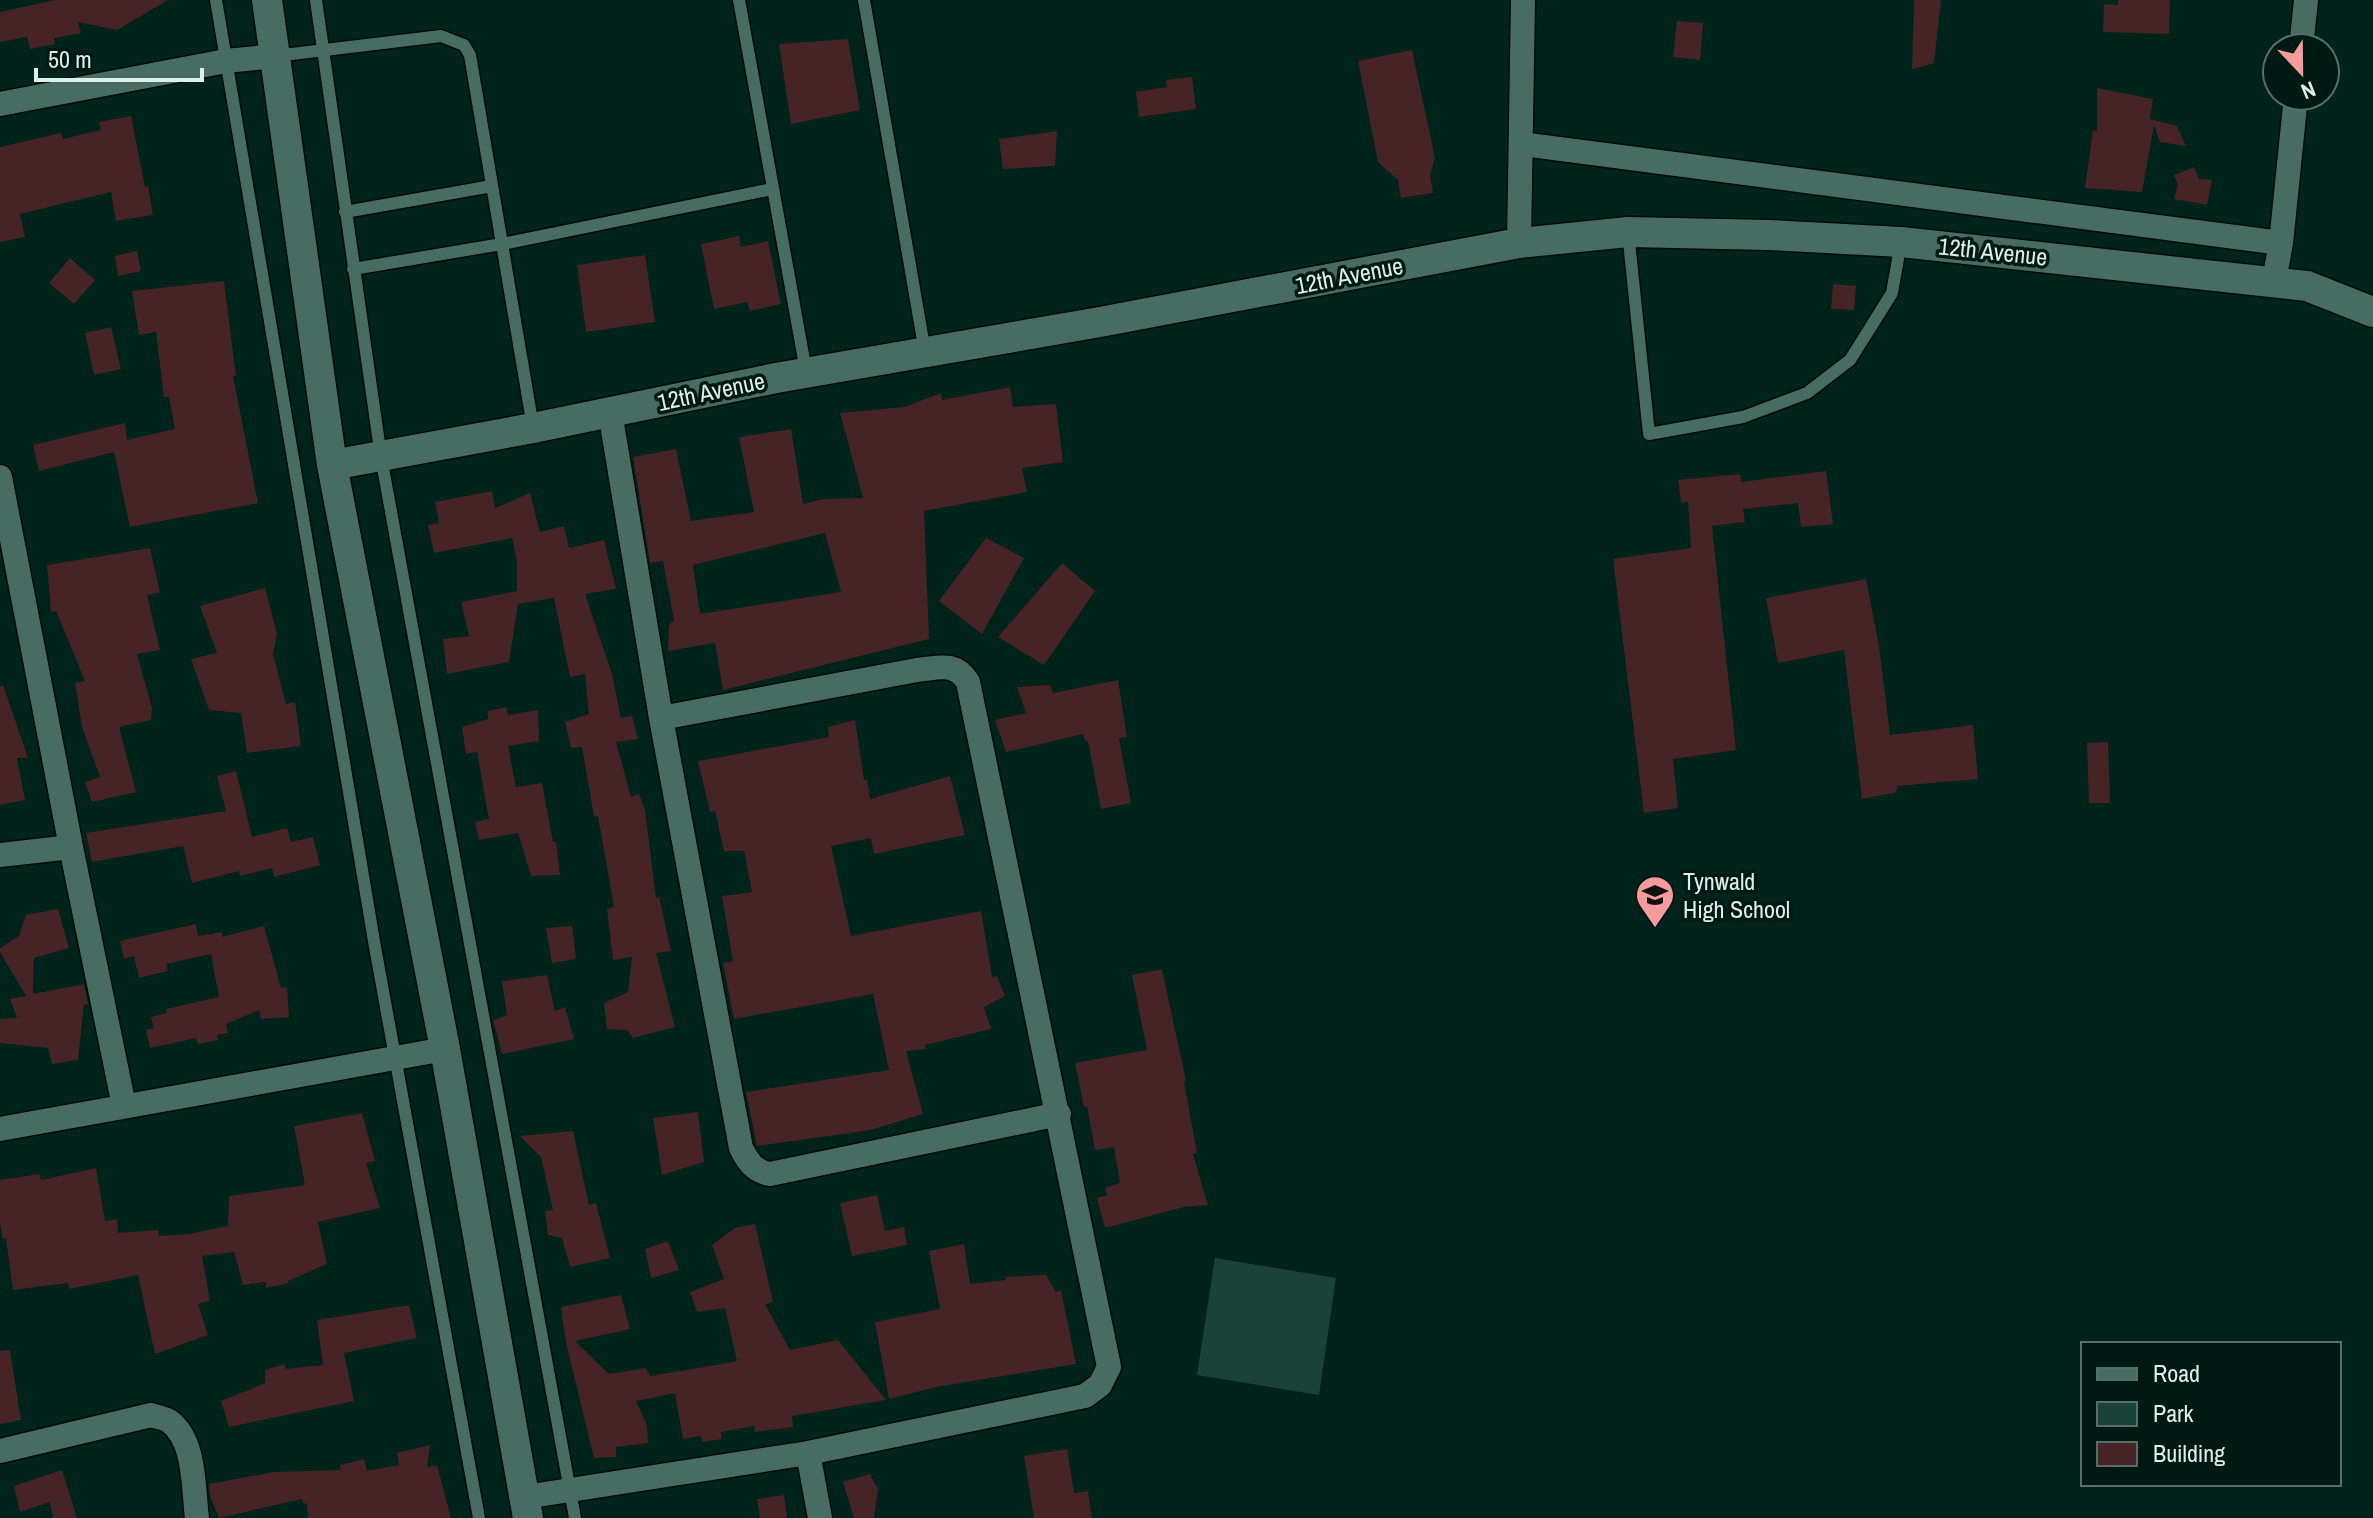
<svg xmlns="http://www.w3.org/2000/svg" width="2373" height="1518" viewBox="0 0 2373 1518" font-family="'Archivo Narrow',sans-serif">
  <style>
    .park { fill: #1b4239 }
    .building { fill: #462425; fill-rule: evenodd }
    .lines { fill: none; stroke-linecap: round; stroke-linejoin: round }
    .service-casing { stroke: #000a07; stroke-width: 15 }
    .minor-casing { stroke: #000a07; stroke-width: 27 }
    .tertiary-casing { stroke: #000a07; stroke-width: 33 }
    .service { stroke: #476d62; stroke-width: 12 }
    .minor { stroke: #476d62; stroke-width: 24 }
    .tertiary { stroke: #476d62; stroke-width: 30 }
    .labels { text-anchor: middle; dominant-baseline: central; stroke-width: 7; stroke-linejoin: round; paint-order: stroke }
    .street-label { font-size: 24px; fill: #dcf0ea; stroke: #001913 }
    .poi-label { font-size: 24px; fill: #dcf0ea; stroke: #001913; text-anchor: start }
  </style>
  <rect width="100%" height="100%" fill="#00231c"/>
  <path class="park" d="M1215 1258 1336 1278 1319 1395 1197 1375Z"/>
  <path class="building" d="M55 0H168L117 30 78 22 81 33 54 38 55 44 30 49 27 37 0 42V12Z
    M1914 0H1941L1934 63 1912 69Z
    M2118 0H2170L2169 34 2103 32 2104 4 2118 5Z
    M1677 21 1703 23 1700 60 1673 57Z
    M848 39 860 110 791 124 779 44Z
    M1412 50 1435 158 1430 175 1433 193 1401 198 1398 180 1378 162 1358 61Z
    M1192 77 1196 109 1139 117 1136 92 1167 87 1166 80Z
    M2097 88 2153 99 2150 119 2177 126 2186 146 2160 142 2154 125 2142 192 2085 188 2093 130 2097 131Z
    M131 116 145 187 148 186 153 215 116 221 111 192 20 214 25 237 0 242V147L61 133 63 139 101 130 99 122Z
    M1057 131 1055 166 1003 169 999 139Z
    M2194 167 2199 179 2212 180 2207 205 2174 199 2178 185 2174 175Z
    M739 236 741 247 768 241 781 304 750 311 747 302 714 309 701 244Z
    M137 251 141 271 118 276 115 256Z
    M645 255 655 322 586 332 577 265Z
    M70 258 95 280 74 304 49 283Z
    M224 281 236 376H233L258 503 130 527 114 452 39 471 33 445 125 423 127 440 175 429 169 397H164L156 332 139 335 132 291Z
    M1833 284 1856 286 1854 310 1831 309Z
    M111 327 121 369 94 375 85 333Z
    M1010 387 1013 407 1056 404 1063 462 1022 468 1027 492 924 511 929 639 723 690 715 643 668 651 669 625 674 620 663 561 650 563 633 457 676 449 691 521 754 512 739 437 791 429 803 504 823 499 863 498 840 413 904 407 941 393 942 400ZM825 533 841 592 700 614 693 565Z
    M1826 471 1833 524 1801 527 1798 503 1743 509 1745 522 1712 526 1736 750 1673 759 1678 808 1644 813 1613 559 1691 548 1688 502 1681 503 1678 480 1740 474 1741 482Z
    M492 491 495 508 530 493 540 532 564 526 569 548 604 540 616 589 585 594 612 674 621 718 632 716 638 739 616 742 631 797 639 794 645 810 656 898 659 897 671 951 656 953 675 1027 633 1038 627 1030 607 1029 604 1003 628 992 632 957 613 960 607 909 614 907 598 816 594 817 582 747 571 748 565 722 589 714 585 674 570 677 554 598 518 604 509 662 447 674 443 639 469 636 461 602 517 591V561L512 538 434 553 428 525 439 523 435 502Z
    M986 538 1024 558 982 634 939 601Z
    M150 548 160 593 147 595 160 650 137 654 152 708 151 720 119 727 136 792 92 802 85 782 100 777 82 727 75 683 85 681 56 611 51 612 47 565Z
    M1062 563 1095 591 1044 665 998 637Z
    M1866 579 1879 646 1890 735 1973 725 1978 779 1898 786 1895 793 1862 799 1844 650 1778 663 1766 598Z
    M265 588 277 634 273 654 286 704 295 702 301 746 247 753 241 713 209 710 191 659 217 653 200 606Z
    M1118 680 1127 737 1119 738 1131 803 1101 809 1088 741H1085L1083 734 1006 752 995 720 1026 713 1017 687 1050 685 1053 693Z
    M3 685 28 758H17L25 800 0 805V686Z
    M506 707 508 715 538 710 539 741 508 746 516 787 542 783 553 842H556L560 875 531 876 518 833 479 840 475 822 489 819 477 752 466 754 462 727 488 719V711Z
    M855 720 864 780H867L870 799 950 776 965 835 874 854 871 838 831 846 851 936 981 911 992 977 997 976 1005 996 984 1007 991 1029 925 1045 926 1049 906 1051 923 1114 871 1130 757 1146 746 1092 889 1070 873 994 734 1019 723 963 733 961 722 896 752 892 744 851H724L715 811 710 812 698 761 829 737 828 727Z
    M2108 742 2110 803H2089L2087 743Z
    M236 771 252 837 287 828 291 842 313 837 320 865 274 877 272 868 240 876 239 871 192 883 183 846 92 862 86 833 226 811 217 776Z
    M58 909 69 948 34 958 33 994 84 984 88 1004 84 1005 78 1060 52 1064 48 1048 0 1043V1019L17 1018 10 999 26 996 0 952V948L19 936 26 915Z
    M196 924 198 936 222 932V937L264 926 281 988 287 987 289 1017 261 1019 259 1010 226 1024 228 1033 217 1035 218 1040 198 1044 196 1038 150 1048 146 1030 154 1028 151 1017 167 1013 166 1009 219 997 211 954 166 964 168 971 139 978 134 956 124 959 120 941Z
    M572 926 576 959 552 963 546 928Z
    M1162 969 1186 1081H1184L1197 1153 1193 1154 1208 1205 1184 1207 1105 1228 1097 1198 1107 1195 1105 1188 1120 1183 1114 1147 1095 1150 1087 1106 1084 1107 1075 1063 1147 1050 1132 975Z
    M547 975 555 1011 565 1007 574 1039 502 1054 493 1020 507 1015 502 981Z
    M698 1112 704 1162 662 1175 653 1118Z
    M362 1113 375 1161 366 1163 380 1208 318 1222 327 1264 288 1281V1283L266 1288V1282L243 1285 234 1252 202 1256 210 1301 198 1304 208 1335 155 1354 138 1275 69 1289 68 1283 13 1290 6 1238 3 1239 0 1223V1180L39 1174 41 1180 96 1168 105 1221 117 1219 118 1233 158 1230 159 1236 189 1234 228 1226 229 1196 305 1185 294 1126Z
    M573 1131 589 1205 596 1203 610 1258 570 1267 562 1238 548 1235 545 1211 553 1210 541 1157 520 1136Z
    M877 1195 885 1231 904 1227 907 1245 852 1256 840 1203Z
    M755 1224 773 1302 765 1304 790 1350 838 1340 886 1400 792 1416 793 1427 755 1432 754 1426 721 1432 722 1439 702 1442 701 1436 683 1439 675 1393 636 1401 647 1425 648 1443 616 1447V1457L594 1458 566 1343 561 1307 621 1295 630 1329 575 1341 609 1374 646 1368 650 1376 734 1362 737 1361 725 1308 697 1312 690 1292 724 1279 712 1245 735 1228Z
    M668 1241 679 1270 651 1278 645 1249Z
    M964 1244 970 1284 1006 1280 1005 1277 1046 1275 1056 1292 1061 1290 1076 1364 936 1387 889 1399 875 1322 940 1309 929 1251Z
    M409 1305 417 1338 344 1353 354 1401 229 1427 221 1401 265 1383V1370L284 1364 286 1369 323 1365 317 1320Z
    M10 1350 21 1420 0 1424V1351Z
    M430 1445 427 1467 437 1465 451 1518H308L307 1503 304 1504 302 1499 219 1518 210 1496 209 1484 274 1472 341 1470 340 1465 364 1459 367 1471 399 1465 397 1453Z
    M1067 1449 1074 1493 1088 1491 1092 1518H1034L1024 1456Z
    M62 1470 77 1518H53L50 1502 20 1512 14 1486Z
    M870 1474 878 1489 874 1518H854L843 1482Z
    M784 1495 787 1518H760L757 1499Z"/>
  <g class="lines">
    <g class="service-casing">
      <path id="service" d="M216 0 375 947 479 1518
        M316 0 381 457 575 1518
        M739 0 806 371
        M864 0 925 352
        M275 56 441 36 464 45 470 55 533 427
        M345 212 492 186
        M1628 232 1649 434 1743 417 1807 393 1850 360 1892 293 1901 242
        M353 269 502 244 772 189"/>
    </g>
    <g class="minor-casing">
      <path id="minor" d="M2301 48 2306 0
        M0 104 226 61 275 56
        M1522 144 2281 243
        M1519 243 1523 0
        M2274 281 2281 243 2296 96
        M610 412 661 718 741 1148C748 1162 754 1171 770 1174L1059 1114
        M0 477 71 847 124 1106
        M0 855 71 847
        M0 1129 445 1049
        M0 1451 151 1415C157 1417 165 1418 169 1421 196 1440 193 1489 197 1518
        M808 1453 820 1518
        M525 1497 808 1453 1085 1396 1100 1385 1109 1367 968 682C955 661 939 668 917 670L661 718"/>
    </g>
    <g class="tertiary-casing">
      <path id="tertiary" d="M267 0 332 465 445 1049 528 1518
        M332 465 533 428 776 378 1100 322 1519 243 1628 232 1769 235 1901 242 2307 286 2373 312"/>
    </g>
    <use href="#service" class="service"/>
    <use href="#minor" class="minor"/>
    <use href="#tertiary" class="tertiary"/>
  </g>
  <defs>
    <g id="school-pin" transform="scale(2)"><path d="M0 17L-7.5 6A9.5 9.5 0 1 1 7.5 6Z" fill="#f59b9c" stroke="#001913"/><path d="M0-5L7-2L0 1L-7-2ZM-4 1L0 2.5L4 1V4Q0 6-4 4Z" fill="#111"/></g>
  </defs>
  <g fill-rule="evenodd">
    <use href="#school-pin" x="1655" y="895"/>
  </g>
  <g class="labels">
    <g class="street-label">
      <text transform="translate(1993 251) rotate(6)">12th Avenue</text>
      <text transform="translate(1349 275) rotate(-11)">12th Avenue</text>
      <text transform="translate(711 391) rotate(-12)">12th Avenue</text>
    </g>
    <g class="poi-label">
      <text x="1683" y="881">Tynwald<tspan x="1683" dy="28">High School</tspan></text>
    </g>
  </g>
  <rect x="2081" y="1342" width="260" height="144" fill="#001913" stroke="#586f69" stroke-width="2"/>
  <rect x="2097" y="1368" width="40" height="12" fill="#476d62" stroke="#586f69" stroke-width="2"/>
  <text x="2153" y="1382" font-size="24" fill="#dcf0ea">Road</text>
  <rect x="2097" y="1402" width="40" height="24" fill="#1b4239" stroke="#586f69" stroke-width="2"/>
  <text x="2153" y="1422" font-size="24" fill="#dcf0ea">Park</text>
  <rect x="2097" y="1442" width="40" height="24" fill="#462425" stroke="#586f69" stroke-width="2"/>
  <text x="2153" y="1462" font-size="24" fill="#dcf0ea">Building</text>
  <g transform="translate(2301 72) rotate(158)"><circle r="38" fill="#001913" stroke="#586f69" stroke-width="2"/>
  <path d="M0-6L14 30L0 20L-14 30Z" fill="#f59b9c"/>
  <text y="-12" font-size="22" font-weight="bold" text-anchor="middle" fill="#dcf0ea">N</text>
  </g>
  <path d="M36 68v12h166v-12" fill="none" stroke="#dcf0ea" stroke-width="4"/>
  <text x="48" y="68" font-size="24" fill="#dcf0ea" stroke="#001913" stroke-width="6" paint-order="stroke">50 m</text>
</svg>
